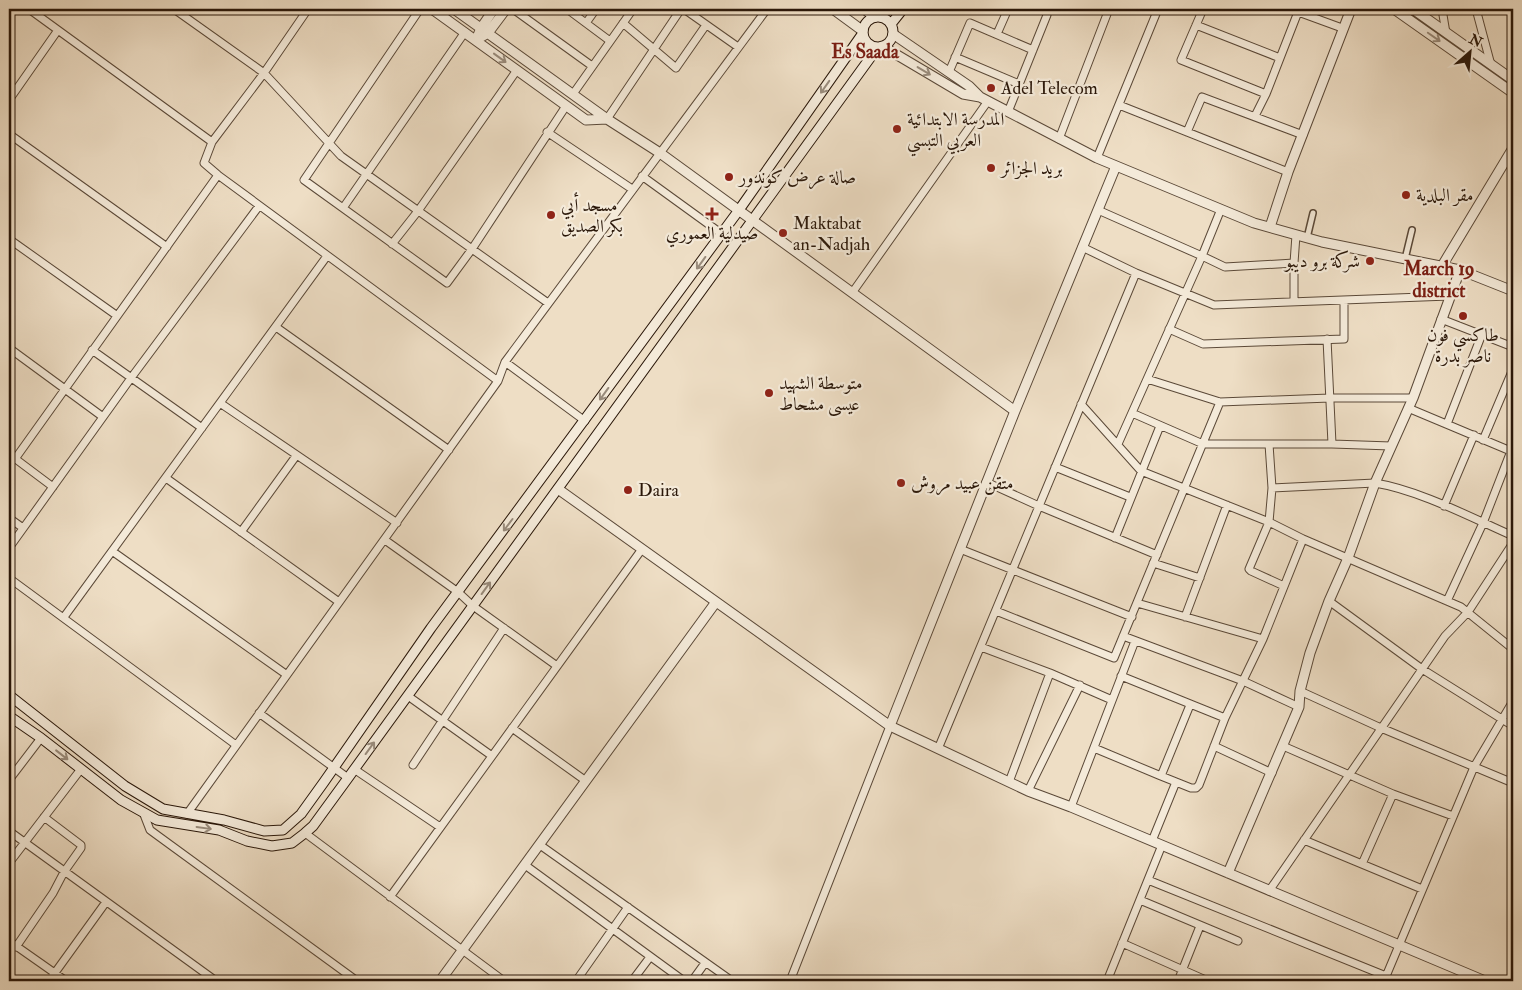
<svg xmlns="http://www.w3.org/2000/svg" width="1522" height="990" viewBox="0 0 1522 990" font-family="'IM FELL Double Pica',Amiri,serif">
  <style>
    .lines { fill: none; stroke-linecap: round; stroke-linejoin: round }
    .pedestrian-casing { stroke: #5b4938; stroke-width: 8 }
    .minor-casing { stroke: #5b4938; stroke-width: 9 }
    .tertiary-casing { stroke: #5b4938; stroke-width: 11 }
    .secondary-casing { stroke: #2a1709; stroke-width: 11 }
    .pedestrian { stroke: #f4ead9; stroke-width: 5 }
    .minor { stroke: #f4ead9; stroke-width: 7 }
    .tertiary { stroke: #f4ead9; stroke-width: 9 }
    .secondary { stroke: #f4ead9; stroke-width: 9 }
    .oneway { stroke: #998b7b }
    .poi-dot { fill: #8f2418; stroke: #f4ead9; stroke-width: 2 }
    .labels { text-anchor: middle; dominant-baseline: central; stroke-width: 4.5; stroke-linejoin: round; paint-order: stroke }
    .poi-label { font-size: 18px; fill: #2a1709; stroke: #f4ead9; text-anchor: start }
    .neighbourhood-label { font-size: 19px; font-weight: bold; fill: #7a1f14; stroke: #f4ead9 }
  </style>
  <rect width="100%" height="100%" fill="#eedec5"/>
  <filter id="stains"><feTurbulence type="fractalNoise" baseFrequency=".004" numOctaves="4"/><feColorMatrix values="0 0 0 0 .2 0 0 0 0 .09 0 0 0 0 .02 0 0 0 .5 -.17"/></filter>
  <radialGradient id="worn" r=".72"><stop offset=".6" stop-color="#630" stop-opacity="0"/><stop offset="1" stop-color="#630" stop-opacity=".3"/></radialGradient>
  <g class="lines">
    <g class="pedestrian-casing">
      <path id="pedestrian" d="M1307 238 1313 213
        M1405 259 1412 230"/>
    </g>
    <g class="minor-casing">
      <path id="minor" d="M29 9 212 142 264 73 308 9
        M174 9 264 73 341 156 548 303
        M420 9 304 180 447 283 472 249 566 106
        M513 9 592 66
        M567 9 610 41
        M684 9 738 47
        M1203 9 1181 60 1266 94
        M1290 9 1342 28
        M1442 9 1446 33
        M1476 9 1491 65
        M586 23 596 9
        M623 23 676 68 706 25
        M1196 25 1280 58
        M997 34 1008 9
        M955 57 1019 84
        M949 72 970 23 1033 50
        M573 94 633 9
        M9 100 58 30
        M1119 105 1288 172
        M1008 112 1047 15 1048 9
        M1255 116 1266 94 1298 12
        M607 119 681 9
        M547 132 632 189
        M1187 132 1202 97 1303 135
        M9 134 167 247
        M1059 139 1109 9
        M212 142 204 163 218 175 498 381
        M1097 158 1158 9
        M642 176 722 234
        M343 208 465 32
        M1098 210 1202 256 1225 267 1294 263
        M9 239 116 315
        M392 244 418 211 517 70
        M1082 247 1136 273 1214 305 1449 296
        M852 293 988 101
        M1294 302V263L1296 235
        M1441 319 1513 347
        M276 327 449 450
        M1169 329 1203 344 1344 339V300
        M1327 339 1332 444
        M9 348 103 417
        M92 350 202 428
        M505 362 585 421
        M1147 379 1220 402 1330 398H1413
        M220 403 397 523
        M1081 404 1141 471 1269 522 1303 539 1461 607 1513 649
        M1408 408 1513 452
        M1132 413 1203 444H1332L1391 446
        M1447 424 1482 334
        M1483 440 1513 369
        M1118 444 1202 256 1221 209
        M1269 444 1272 488 1269 522 1249 569 1251 571 1284 586
        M9 454 53 487
        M15 459 218 175
        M1055 467 1130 497
        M166 478 339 602
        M986 482 1039 506 1157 555
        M1272 488 1375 483C1419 490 1472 518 1513 536
        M1444 506 1474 435
        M9 518 23 528
        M241 532 296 456
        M1115 538 1160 426
        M385 540 458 592 473 606 557 666
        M9 548 131 378 259 206
        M960 549 1132 617
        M112 551 287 675
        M1153 563 1200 578
        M9 578 236 745
        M1329 601 1422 669 1513 726
        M1447 601 1483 523 1511 451
        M1137 603 1263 639
        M996 611 1114 658 1220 402
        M64 617 327 256
        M1185 617 1227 505
        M1123 636 1243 681 1299 707
        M981 647 1050 673 1112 700
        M1121 676 1225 718
        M1300 691 1381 728 1513 783
        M408 696 492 756
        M259 713 348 778
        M512 728 586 781
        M1214 746 1272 773
        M1283 746 1393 794 1453 816
        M1094 748 1161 776 1190 705
        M938 749 1136 273
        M413 765 504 628
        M354 769 440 827
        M1161 776 1191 788H1196L1199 785 1225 718 1263 639 1303 539
        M9 780 41 738
        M1009 782 1050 673
        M1028 791 1080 685
        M1071 807 1135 641
        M143 812 150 830 357 981
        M187 814 498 381 505 362 767 9
        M9 831 216 981
        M305 833 504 981
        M1304 840 1422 889
        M1152 841 1176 782
        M540 845 732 981
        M9 863 81 769
        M1362 864 1393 794
        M525 865 684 981
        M1148 880 1386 976
        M1269 891 1445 636 1468 612 1513 543
        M390 897 642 549
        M1140 900 1238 941
        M9 941 66 981
        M1122 943 1208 981
        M16 947 53 893 64 872 81 848V845L44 817
        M49 981 106 902
        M576 981 628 907
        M632 981 650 957
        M692 981 705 963
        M790 981 890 726
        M1107 981 1162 845
        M1178 981 1200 926
        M1384 981 1474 767 1513 701"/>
    </g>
    <g class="tertiary-casing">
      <path id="tertiary" d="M432 9 586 120 607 119 454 9
        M494 9 481 28 476 40 488 33 506 9
        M833 9 863 31
        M864 9 875 17
        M1394 9 1513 93
        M1413 9 1513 80
        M882 46 963 94 980 97 969 86 893 34
        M980 97 1097 158 1254 223 1322 242 1460 270 1513 291
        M607 119 660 153 1015 411
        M1270 227 1288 172 1351 9
        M1442 266 1513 148
        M558 489 890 726 1028 791 1071 807 1485 981
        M890 726 1015 411 1116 166
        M1228 873 1299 707 1300 691 1310 653 1329 601 1348 558 1375 483 1413 398 1460 270
        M440 981 716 602"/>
    </g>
    <g class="secondary-casing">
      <path id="secondary" d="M863 32a15 15 0 1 1 30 0a15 15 0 1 1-30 0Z
        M891 24 903 9
        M9 695 125 786 163 809 224 820 264 831 283 830 301 814 324 782 431 628 739 210 863 33
        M9 716 41 738 121 800 157 820 219 830 247 841 272 846 292 843 305 833 313 826 348 778 878 47"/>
    </g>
    <use href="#pedestrian" class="pedestrian"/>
    <use href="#minor" class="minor"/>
    <use href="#tertiary" class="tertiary"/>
    <use href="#secondary" class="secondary"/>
  </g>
  <defs><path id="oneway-shaft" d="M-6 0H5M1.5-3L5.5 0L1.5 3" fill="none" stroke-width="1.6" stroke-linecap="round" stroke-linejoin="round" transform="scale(1.25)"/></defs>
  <g class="oneway">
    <use href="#oneway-shaft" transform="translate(1434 37) rotate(35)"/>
    <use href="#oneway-shaft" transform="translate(500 58) rotate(36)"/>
    <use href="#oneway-shaft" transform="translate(924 71) rotate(31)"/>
    <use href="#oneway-shaft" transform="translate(825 87) rotate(125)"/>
    <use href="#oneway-shaft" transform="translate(701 263) rotate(126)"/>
    <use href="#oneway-shaft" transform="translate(604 394) rotate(126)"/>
    <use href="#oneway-shaft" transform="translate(508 525) rotate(127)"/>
    <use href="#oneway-shaft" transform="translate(486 588) rotate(-54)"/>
    <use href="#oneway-shaft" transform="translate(370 748) rotate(-54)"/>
    <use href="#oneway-shaft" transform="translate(62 755) rotate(38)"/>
    <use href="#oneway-shaft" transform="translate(204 828) rotate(8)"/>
  </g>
  <g class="poi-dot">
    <circle cx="991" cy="88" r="5"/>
    <circle cx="897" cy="129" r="5"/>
    <circle cx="991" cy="168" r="5"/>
    <circle cx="729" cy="177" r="5"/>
    <circle cx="1406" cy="195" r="5"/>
    <path d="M709.5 206.5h5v5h5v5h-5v5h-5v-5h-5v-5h5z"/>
    <circle cx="551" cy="215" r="5"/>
    <circle cx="783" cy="233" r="5"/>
    <circle cx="1370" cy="261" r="5"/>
    <circle cx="1463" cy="316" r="5"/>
    <circle cx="769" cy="393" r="5"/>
    <circle cx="901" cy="483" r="5"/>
    <circle cx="628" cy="490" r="5"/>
  </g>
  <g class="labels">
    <g class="poi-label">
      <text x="1001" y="88">Adel Telecom</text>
      <text x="907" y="119">المدرسة الابتدائية<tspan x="907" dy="21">العربي التبسي</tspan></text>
      <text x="1001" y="168">بريد الجزائر</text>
      <text x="739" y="177">صالة عرض كوندور</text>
      <text x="1416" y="195">مقر البلدية</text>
      <text x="561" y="205">مسجد أبي<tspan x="561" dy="21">بكر الصديق</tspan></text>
      <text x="793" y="223">Maktabat<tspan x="793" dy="21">an-Nadjah</tspan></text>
      <text x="712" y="233" text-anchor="middle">صيدلية العموري</text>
      <text x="1360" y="261" text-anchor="end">شركة برو ديبو</text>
      <text x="1463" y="335" text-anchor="middle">طاكسي فون<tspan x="1463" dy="21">ناصر بدرة</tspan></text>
      <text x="779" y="383">متوسطة الشهيد<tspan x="779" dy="21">عيسى مشحاط</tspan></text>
      <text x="911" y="483">متقن عبيد مروش</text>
      <text x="638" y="490">Daira</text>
    </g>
    <g class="neighbourhood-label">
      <text x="865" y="52">Es Saada</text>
      <text x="1439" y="269">March 19<tspan x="1439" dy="22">district</tspan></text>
    </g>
  </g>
  <rect width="1522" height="990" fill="none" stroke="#eedec5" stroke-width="30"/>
  <rect x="10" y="10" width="1502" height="970" fill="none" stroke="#2a1709" stroke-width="2.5"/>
  <rect x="15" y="15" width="1492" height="960" fill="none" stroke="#2a1709"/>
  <g transform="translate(1470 52) rotate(27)" stroke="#f4ead9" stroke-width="4" paint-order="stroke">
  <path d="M0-4L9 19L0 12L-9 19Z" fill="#2a1709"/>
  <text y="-8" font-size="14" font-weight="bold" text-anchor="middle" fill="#2a1709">N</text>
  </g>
  <rect width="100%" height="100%" filter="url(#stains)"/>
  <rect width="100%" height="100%" fill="url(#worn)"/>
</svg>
